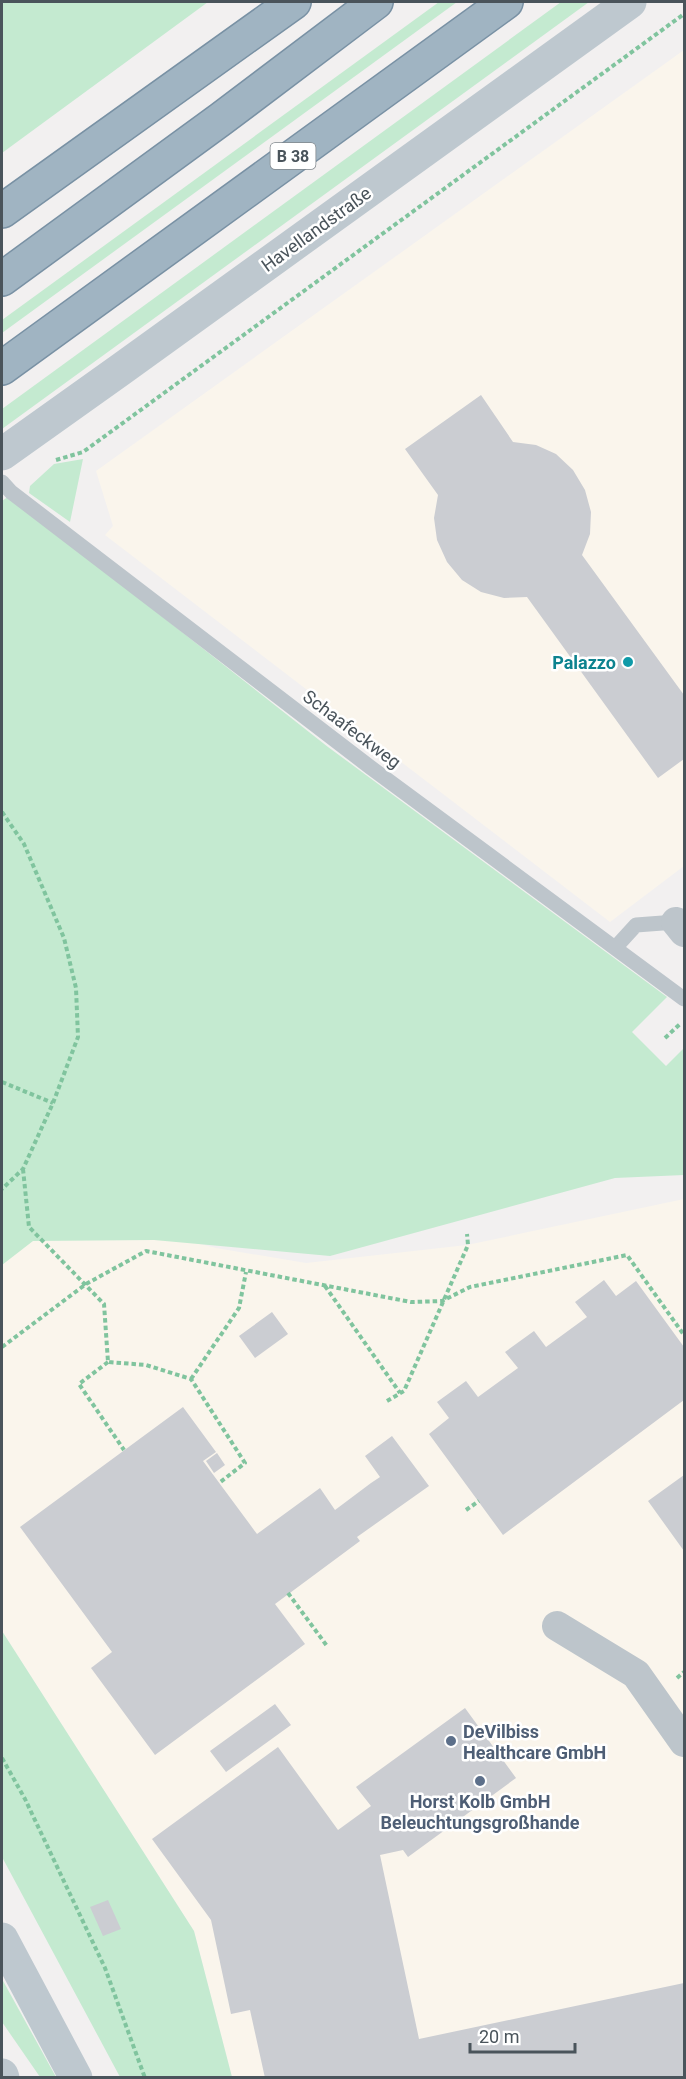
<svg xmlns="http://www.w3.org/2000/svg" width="686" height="2079" viewBox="0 0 686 2079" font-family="Roboto,sans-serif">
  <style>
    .commercial { fill: #faf5ec }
    .green { fill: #c4ead0 }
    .building { fill: #cbcdd2 }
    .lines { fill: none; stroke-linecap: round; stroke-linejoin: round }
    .trunk-casing { stroke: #7991a4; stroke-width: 36 }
    .path { stroke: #80c49e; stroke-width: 4; stroke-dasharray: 4.5 3; stroke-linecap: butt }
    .service { stroke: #bdc5cb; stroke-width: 15 }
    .minor { stroke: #bdc5cb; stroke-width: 30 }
    .secondary { stroke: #bec8cf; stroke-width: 33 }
    .trunk { stroke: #a0b4c2; stroke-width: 33 }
    .culture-dot { fill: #0f9aa8; stroke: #fff; stroke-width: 2 }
    .service-dot { fill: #5c6f8a; stroke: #fff; stroke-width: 2 }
    .labels { text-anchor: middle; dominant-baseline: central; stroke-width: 5; stroke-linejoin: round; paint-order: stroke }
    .shield { fill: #fff; stroke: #80878c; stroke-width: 1.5 }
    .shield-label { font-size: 16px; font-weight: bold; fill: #4a545b }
    .street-label { font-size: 18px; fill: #4a545b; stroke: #fff }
    .culture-label { font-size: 18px; font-weight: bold; fill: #0d838f; stroke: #fff; text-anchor: end }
    .service-label { font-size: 18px; font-weight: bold; fill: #4e5e75; stroke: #fff; text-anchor: start }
  </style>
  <rect width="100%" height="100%" fill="#f2f0f0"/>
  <path class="commercial" d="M684 50V866L610 922 105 535 113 526 96 471Z
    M684 1199V2077H232L194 1931 2 1631V1249L109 1221 216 1248 306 1263 467 1245Z"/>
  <path class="green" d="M2 2H208L2 153Z
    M439 2H457L2 333V320Z
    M561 2H589L2 429V409Z
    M83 459 70 522 29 493 30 486 54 464Z
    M9 496 328 747 667 997 632 1032 666 1066 684 1048V1175L615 1178 330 1256 154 1240 33 1241 2 1265V501Z
    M2 1631 194 1931 232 2077H120L2 1857Z
    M2 1979 56 2077H40L2 2022Z"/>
  <path class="building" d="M481 395 513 442 536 445 556 454 573 470 585 490 591 512 590 534 582 555 684 695V759L658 778 527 597 504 598 481 592 462 580 447 562 437 540 434 518 438 495 405 449Z
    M604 1280 616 1296 636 1281 684 1347V1400L503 1535 429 1434 449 1418 437 1402 466 1381 478 1397 518 1368 505 1352 534 1331 546 1347 587 1317 575 1302Z
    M272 1312 288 1334 255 1358 239 1336Z
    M183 1407 216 1452 203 1461 257 1534 320 1488 335 1510 371 1483 380 1477 365 1456 392 1436 429 1486 357 1537 360 1541 275 1604 305 1644 155 1755 91 1668 112 1652 20 1527Z
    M217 1453 225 1465 214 1473 206 1461Z
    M684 1475V1551L648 1501Z
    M275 1704 291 1725 226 1772 210 1751Z
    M465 1708 516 1778 408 1857 403 1850 380 1855 419 2039 684 1983V2078H265L250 2010 231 2014 211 1920 152 1839 278 1747 338 1830 371 1806 356 1787Z
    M108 1900 121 1929 103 1936 90 1907Z"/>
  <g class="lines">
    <g class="trunk-casing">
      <path id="trunk" d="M2 211 294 2
        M2 279 221 119 376 2
        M2 368 506 2"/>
    </g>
    <path class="path" d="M56 460 83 452 684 14
      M2 812 24 844 64 938 76 988 78 1037 53 1103 23 1169 2 1189
      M665 1038 680 1024
      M2 1082 53 1103
      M23 1169 29 1227 104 1304 108 1362 146 1365 191 1379 245 1463 219 1483
      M325 1286 400 1393
      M2 1347 86 1284 146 1251 411 1302 442 1301 470 1287 627 1255 684 1335
      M108 1362 79 1384 124 1450
      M191 1379 239 1308 246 1272
      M387 1401 404 1391 468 1245 467 1234
      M466 1510 479 1501
      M288 1593 327 1646
      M677 1678 684 1672
      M2 1758 25 1799 105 1968 145 2078"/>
    <path class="service" d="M2 482 11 492 370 767 684 999
      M615 948 636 925 676 922"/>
    <path class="minor" d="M676 922 684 932
      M557 1626 636 1674 684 1742"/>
    <path class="secondary" d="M2 454 120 370 630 2
      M2 1939 76 2078
      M2 2075 3 2078"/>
    <use href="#trunk" class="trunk"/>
  </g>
  <circle class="culture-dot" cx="628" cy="662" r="6"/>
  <g class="service-dot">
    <circle cx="451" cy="1741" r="6"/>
    <circle cx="480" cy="1781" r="6"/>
  </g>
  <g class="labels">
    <rect class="shield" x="270.5" y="143" width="45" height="26" rx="4.5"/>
    <g class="shield-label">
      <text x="293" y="156">B 38</text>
    </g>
    <g class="street-label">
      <text transform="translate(316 229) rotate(-36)">Havellandstraße</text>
      <text transform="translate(352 729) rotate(37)">Schaafeckweg</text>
    </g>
    <g class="culture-label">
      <text x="616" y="662">Palazzo</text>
    </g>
    <g class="service-label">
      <text x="463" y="1731">DeVilbiss<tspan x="463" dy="21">Healthcare GmbH</tspan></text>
      <text x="480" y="1801" text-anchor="middle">Horst Kolb GmbH<tspan x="480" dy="21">Beleuchtungsgroßhande</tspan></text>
    </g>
  </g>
  <rect width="686" height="2079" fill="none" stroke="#4a545b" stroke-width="6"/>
  <path d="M470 2043v9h105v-9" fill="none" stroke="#4a545b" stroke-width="3"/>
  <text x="479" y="2043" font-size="18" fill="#4a545b" stroke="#ffffff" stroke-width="4.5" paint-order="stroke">20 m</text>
</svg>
